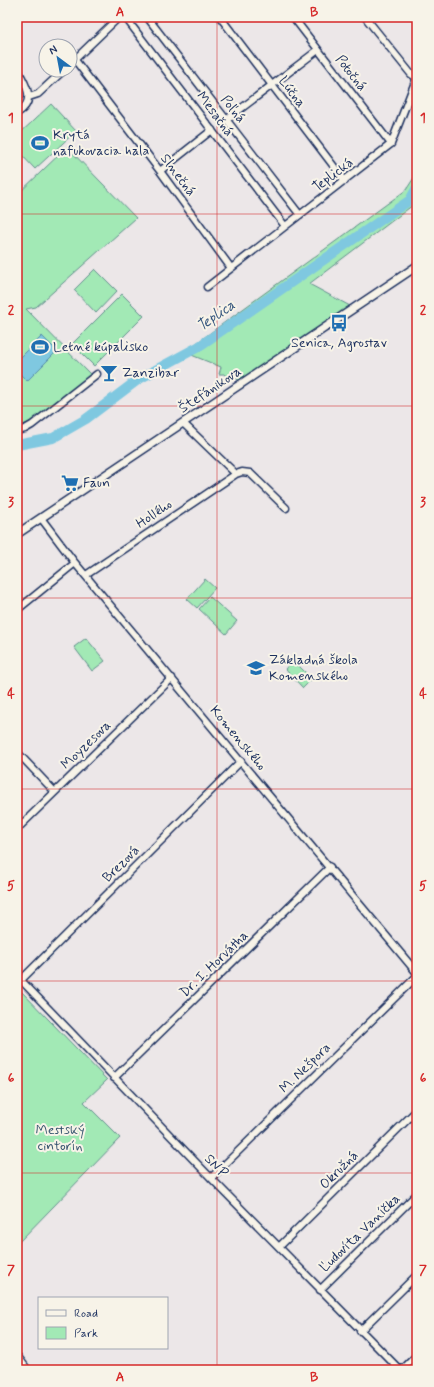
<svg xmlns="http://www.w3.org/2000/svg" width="434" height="1387" viewBox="0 0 434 1387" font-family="Mynerve,sans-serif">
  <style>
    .green { fill: #a2e9b5; stroke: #5e8c8a }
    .water { fill: #7fc8e0; stroke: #578bac }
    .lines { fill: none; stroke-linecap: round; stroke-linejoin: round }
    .river { stroke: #7fc8e0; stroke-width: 10 }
    .minor-casing { stroke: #1b2f5e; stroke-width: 9 }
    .tertiary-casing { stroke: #1b2f5e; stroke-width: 10 }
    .primary-casing { stroke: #1b2f5e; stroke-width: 12 }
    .minor { stroke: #f7f3e8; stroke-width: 6 }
    .tertiary { stroke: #f7f3e8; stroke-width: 7 }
    .primary { stroke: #f7f3e8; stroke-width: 9 }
    .grid { fill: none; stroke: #d62828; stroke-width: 1; stroke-opacity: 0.55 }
    .labels { text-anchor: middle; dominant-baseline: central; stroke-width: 4; stroke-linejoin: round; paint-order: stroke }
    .street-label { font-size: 14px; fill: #1b2f5e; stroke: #f7f3e8 }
    .poi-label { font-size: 14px; fill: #1b2f5e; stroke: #f7f3e8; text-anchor: start }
    .park-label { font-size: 14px; fill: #36546f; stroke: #f7f3e8 }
    .water-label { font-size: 15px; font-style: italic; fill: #34557e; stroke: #f7f3e8 }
    .neatline { fill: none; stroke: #d62828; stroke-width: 1.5 }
    .grid-label { font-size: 13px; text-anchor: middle; font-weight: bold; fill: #d62828 }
  </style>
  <rect width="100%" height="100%" fill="#ece7e8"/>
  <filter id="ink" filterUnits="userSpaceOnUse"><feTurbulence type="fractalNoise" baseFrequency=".025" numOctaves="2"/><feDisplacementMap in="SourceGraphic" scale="8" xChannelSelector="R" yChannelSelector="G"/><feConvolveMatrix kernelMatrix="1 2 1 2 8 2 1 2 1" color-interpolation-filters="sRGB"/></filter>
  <g filter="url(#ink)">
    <path class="green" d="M51 104 76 131 35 169 17 150V136Z
      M67 147 136 218 36 307 26 309 91 375 28 423 17 427V195Z
      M417 173V202L309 284 350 306 239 381 233 374 228 378 224 374H219L221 367 184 352 406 190Z
      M95 269 117 291 96 313 74 290Z
      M122 294 144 316 94 366 72 344Z
      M205 579 215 588 197 608 187 599Z
      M210 597 237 621 226 634 199 609Z
      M86 638 105 661 92 671 74 647Z
      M293 660 312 679 303 688 285 669Z
      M21 991 107 1080 84 1102 120 1138 17 1244V995Z"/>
    <path class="water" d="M42 336 57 351 27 381 17 371V361Z"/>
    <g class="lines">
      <path class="river" d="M17 445 53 438 86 419 139 379 198 347 410 200 417 187"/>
      <g class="minor-casing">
        <path id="minor" d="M125 17 285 226
          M147 17 300 215
          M220 17 345 181
          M293 17 391 144
          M365 17 411 74 417 78
          M75 60 160 171 231 268
          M70 64 119 17
          M17 69C26 84 37 102 17 113
          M29 97 38 94 64 70
          M226 120 318 50
          M160 171 212 130
          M207 287 391 144 417 77
          M183 423 236 474 242 472 250 473 286 508
          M17 431 25 429 32 425 97 374
          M41 518 75 563 417 973
          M86 575 236 474
          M17 610 75 563
          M17 752 55 792
          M17 829 172 678
          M17 976 211 1178 400 1370
          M17 984 241 761
          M114 1078 330 867
          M211 1178 417 976
          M279 1247 417 1110
          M320 1290 417 1194
          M360 1331 417 1275
          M402 1370 417 1355"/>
      </g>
      <g class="tertiary-casing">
        <path id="tertiary" d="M17 534 417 266"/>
      </g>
      <g class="primary-casing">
        <path id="primary" d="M17 1358 26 1370"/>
      </g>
      <use href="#minor" class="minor"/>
      <use href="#tertiary" class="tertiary"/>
      <use href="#primary" class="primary"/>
    </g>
  </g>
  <path class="grid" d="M217 17V1370M17 214H417M17 406H417M17 598H417M17 789H417M17 981H417M17 1173H417"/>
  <defs>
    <g id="stadium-bare" transform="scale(1.38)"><path d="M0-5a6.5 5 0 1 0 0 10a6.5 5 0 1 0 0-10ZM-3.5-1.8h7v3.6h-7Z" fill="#1f6fb2" stroke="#f7f3e8" stroke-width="2.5" paint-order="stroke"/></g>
    <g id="bus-bare" transform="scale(1.38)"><path d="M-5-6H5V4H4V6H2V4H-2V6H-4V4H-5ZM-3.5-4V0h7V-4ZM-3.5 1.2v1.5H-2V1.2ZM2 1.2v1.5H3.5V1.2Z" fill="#1f6fb2" stroke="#f7f3e8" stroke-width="2.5" paint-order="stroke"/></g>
    <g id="bar-bare" transform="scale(1.38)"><path d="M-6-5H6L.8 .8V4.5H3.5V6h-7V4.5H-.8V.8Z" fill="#1f6fb2" stroke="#f7f3e8" stroke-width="2.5" paint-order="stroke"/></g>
    <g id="supermarket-bare" transform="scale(1.38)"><path d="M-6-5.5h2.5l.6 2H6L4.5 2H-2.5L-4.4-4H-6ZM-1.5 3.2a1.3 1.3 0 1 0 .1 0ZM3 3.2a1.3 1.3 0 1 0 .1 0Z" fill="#1f6fb2" stroke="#f7f3e8" stroke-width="2.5" paint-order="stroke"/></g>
    <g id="school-bare" transform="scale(1.38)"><path d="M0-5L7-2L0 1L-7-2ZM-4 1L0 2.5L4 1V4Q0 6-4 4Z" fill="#1f6fb2" stroke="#f7f3e8" stroke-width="2.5" paint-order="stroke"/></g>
  </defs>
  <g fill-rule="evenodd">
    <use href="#stadium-bare" x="40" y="143"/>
    <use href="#bus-bare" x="339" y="323"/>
    <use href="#stadium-bare" x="40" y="347"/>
    <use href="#bar-bare" x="109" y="373"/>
    <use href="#supermarket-bare" x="70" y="483"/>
    <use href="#school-bare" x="256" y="668"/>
  </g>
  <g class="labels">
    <g class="street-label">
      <text transform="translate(351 73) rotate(52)">Potočná</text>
      <text transform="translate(292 92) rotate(53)">Lúčna</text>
      <text transform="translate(233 109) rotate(52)">Poľná</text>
      <text transform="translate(215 114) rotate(53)">Mesačná</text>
      <text transform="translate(178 175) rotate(53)">Slnečná</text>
      <text transform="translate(333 175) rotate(-37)">Teplická</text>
      <text transform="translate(210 390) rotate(-34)">Štefánikova</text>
      <text transform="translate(154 514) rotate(-34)">Hollého</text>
      <text transform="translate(238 738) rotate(50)">Komenského</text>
      <text transform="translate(86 745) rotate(-44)">Moyzesova</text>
      <text transform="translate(121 864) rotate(-45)">Brezová</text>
      <text transform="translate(214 964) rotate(-44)">Dr. I. Horvátha</text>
      <text transform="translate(305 1068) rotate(-44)">M. Nešpora</text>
      <text transform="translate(216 1166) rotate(46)">SNP</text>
      <text transform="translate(339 1170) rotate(-45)">Okružná</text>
      <text transform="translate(360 1233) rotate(-44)">Ľudovíta Vaníčka</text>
    </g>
    <g class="poi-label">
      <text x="53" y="135">Krytá<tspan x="53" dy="16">nafukovacia hala</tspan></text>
      <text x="339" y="343" text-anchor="middle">Senica, Agrostav</text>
      <text x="53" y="347">Letné kúpalisko</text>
      <text x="122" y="373">Zanzibar</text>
      <text x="83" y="483">Faun</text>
      <text x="269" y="660">Základná škola<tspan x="269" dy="16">Komenského</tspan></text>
    </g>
    <g class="park-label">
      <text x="60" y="1130">Mestský<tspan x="60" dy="16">cintorín</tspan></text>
    </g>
    <g class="water-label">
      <text transform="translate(216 316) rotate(-35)">Teplica</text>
    </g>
  </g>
  <rect width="434" height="1387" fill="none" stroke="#f7f3e8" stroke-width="44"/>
  <rect x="38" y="1297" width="130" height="52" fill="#f7f3e8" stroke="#9fa5b1"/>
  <rect x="46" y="1310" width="20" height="6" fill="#f7f3e8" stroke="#9fa5b1"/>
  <text x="74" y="1317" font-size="12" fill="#1b2f5e">Road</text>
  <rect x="46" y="1327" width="20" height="12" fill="#a2e9b5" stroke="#9fa5b1"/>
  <text x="74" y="1337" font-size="12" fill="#1b2f5e">Park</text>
  <g transform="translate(58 58) rotate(328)"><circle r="19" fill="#f7f3e8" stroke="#9fa5b1"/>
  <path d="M0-3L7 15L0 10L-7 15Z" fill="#1f6fb2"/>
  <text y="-6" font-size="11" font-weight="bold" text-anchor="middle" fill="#1b2f5e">N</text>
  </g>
  <rect x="22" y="22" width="390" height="1343" class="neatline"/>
  <g class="grid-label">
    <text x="120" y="16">A</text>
    <text x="314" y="16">B</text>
    <text x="11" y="122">1</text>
    <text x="423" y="122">1</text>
    <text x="11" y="314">2</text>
    <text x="423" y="314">2</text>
    <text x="11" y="506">3</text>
    <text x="423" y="506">3</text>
    <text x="11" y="698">4</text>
    <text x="423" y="698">4</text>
    <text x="11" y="890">5</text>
    <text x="423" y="890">5</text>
    <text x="11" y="1082">6</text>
    <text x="423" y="1082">6</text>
    <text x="11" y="1274">7</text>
    <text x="423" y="1274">7</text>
    <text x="120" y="1381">A</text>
    <text x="314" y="1381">B</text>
  </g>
</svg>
